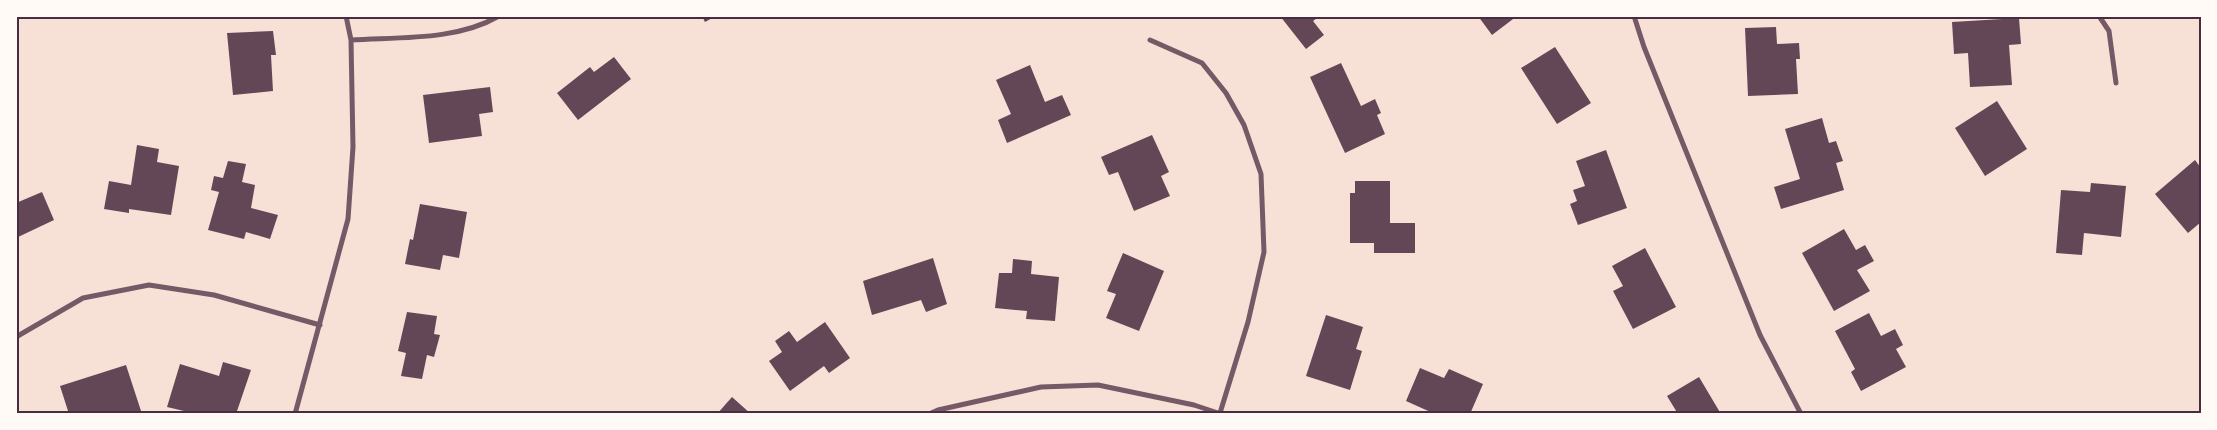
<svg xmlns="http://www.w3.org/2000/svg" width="2217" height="430" viewBox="0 0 2217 430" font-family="Overpass,sans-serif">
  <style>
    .building { fill: #644757 }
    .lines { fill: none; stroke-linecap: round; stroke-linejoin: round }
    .minor { stroke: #755966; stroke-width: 5 }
    .neatline { fill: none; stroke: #4a2c40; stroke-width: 2 }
  </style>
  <rect width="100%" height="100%" fill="#f7e1d7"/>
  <path class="building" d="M702 16H716L705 22Z
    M1280 16H1320L1313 21 1324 35 1306 49Z
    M1478 16H1517L1492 35Z
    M2019 18 2021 44 2009 45 2012 85 1970 87 1968 53 1954 54 1952 22Z
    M1776 27 1777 44 1799 43 1800 59H1796L1798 94 1748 96 1745 28Z
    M273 31 276 55H271L273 91 233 95 227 33Z
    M1555 47 1591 103 1557 124 1521 68Z
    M614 57 631 79 578 120 557 93 590 67 594 72Z
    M1341 63 1361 106 1375 99 1381 113 1377 115 1385 134 1345 153 1310 77Z
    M1030 65 1045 102 1062 95 1071 115 1007 143 998 120 1011 114 996 80Z
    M490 87 493 112 479 114 482 136 429 143 423 95Z
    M1997 101 2027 149 1985 176 1955 128Z
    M1822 118 1829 143 1836 141 1843 161 1836 163 1844 190 1781 209 1774 187 1800 179 1785 129Z
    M1152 135 1169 172 1161 176 1170 196 1134 211 1118 172 1109 175 1101 157Z
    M137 145 159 149 157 162 179 166 171 215 129 209V213L104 209 109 181 131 185Z
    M1606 150 1627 208 1578 225 1570 204 1577 201 1573 190 1585 186 1576 161Z
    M2195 160 2201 168V222L2188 233 2155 194Z
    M228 161 246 164 242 182 255 185 251 208 278 215 270 239 246 232 244 239 208 230 219 192 211 190 214 176 223 178Z
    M1355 181H1390V223H1415V253H1374V243H1350V193H1355Z
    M2091 183 2126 186 2121 237 2084 233 2082 255 2056 253 2061 190 2090 192Z
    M42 192 54 220 16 238V203Z
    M420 204 467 212 459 258 443 255 440 270 405 264 410 239 413 240Z
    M1844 229 1856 250 1865 245 1874 261 1857 270 1870 291 1834 311 1802 253Z
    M1645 248 1676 307 1633 329 1613 291 1623 286 1612 266Z
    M1123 253 1164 271 1139 331 1106 318 1116 294 1107 291Z
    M933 258 947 304 926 312 921 300 872 315 863 281Z
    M1013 259 1032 261 1031 274 1059 277 1055 321 1026 319 1027 311 995 308 999 273H1012Z
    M407 312 437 316 434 334 440 335 434 357 427 355 422 379 401 376 406 353 398 351Z
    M1869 313 1881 336 1895 329 1903 345 1896 349 1906 367 1861 391 1851 372 1855 369 1835 331Z
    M1326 315 1363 327 1356 349 1362 351 1350 390 1306 376Z
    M825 322 850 358 829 373 824 366 790 391 769 361 782 352 775 341 789 331 797 342Z
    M223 362 251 370 236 414H183L184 411 167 407 180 364 219 376Z
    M126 365 142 414H69L60 386Z
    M1420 368 1444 378 1449 369 1483 384 1470 414H1435L1406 401Z
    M1699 377 1721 414H1678L1667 396Z
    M732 397 751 414H717Z"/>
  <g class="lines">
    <path class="minor" d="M1634 16 1644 47 1760 335 1801 414
      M2099 16 2109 31 2116 83
      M351 40C399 37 456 41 499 16
      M1150 40 1202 63 1226 93 1244 125 1261 174 1264 252 1248 322 1220 413
      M16 337 83 298 149 285 214 295 320 325
      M295 414 348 219 353 147 351 40 346 16
      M929 414 938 410 1041 387 1098 385 1194 405 1221 414"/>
  </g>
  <rect width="2217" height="430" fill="none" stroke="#fffaf5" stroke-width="35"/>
  <rect x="18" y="18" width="2182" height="394" class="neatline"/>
</svg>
